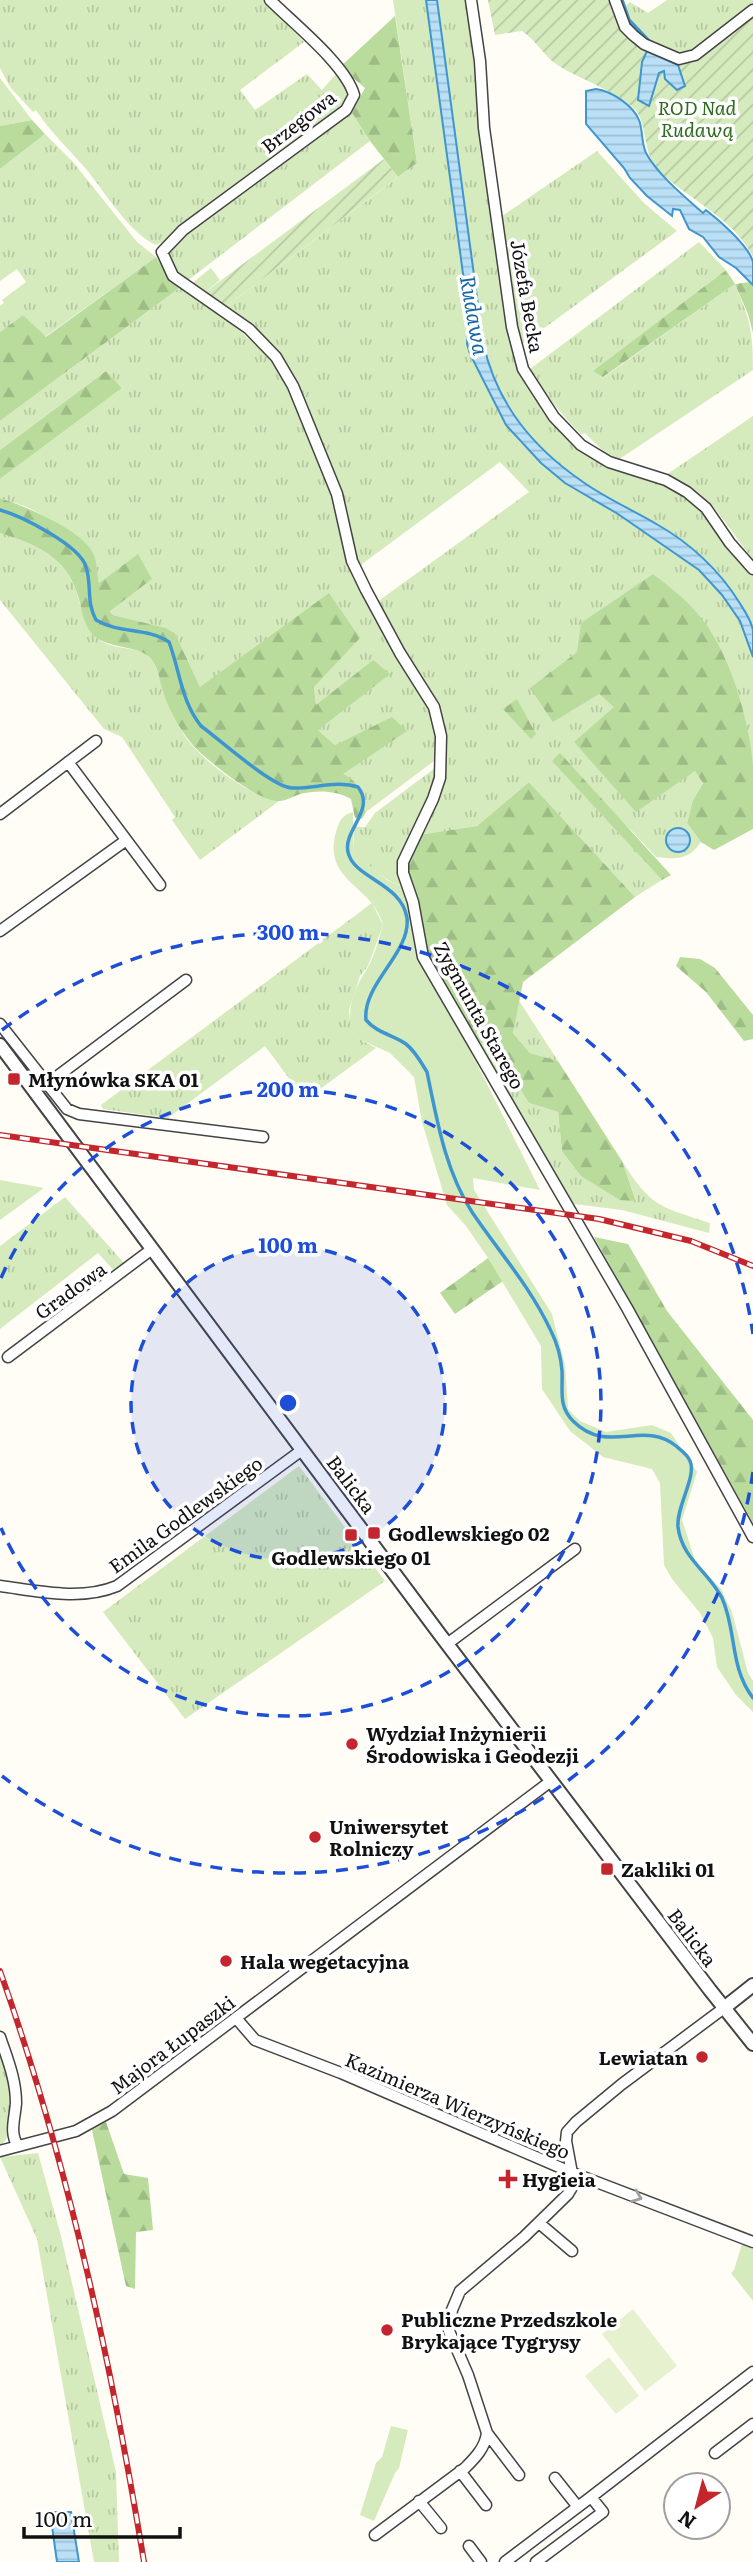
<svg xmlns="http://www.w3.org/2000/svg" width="753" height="2562" viewBox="0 0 753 2562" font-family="Literata,serif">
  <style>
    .grass { fill: url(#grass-tufts) }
    .forest { fill: url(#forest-firs) }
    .park { fill: #d5ebbd }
    .garden { fill: url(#garden-furrows) }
    .pitch { fill: #e6f2cf }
    .water { fill: url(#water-rules); stroke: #3f96cf; stroke-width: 2 }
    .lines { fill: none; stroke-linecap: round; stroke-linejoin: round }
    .stream { stroke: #3f96cf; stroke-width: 3.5 }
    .minor-casing { stroke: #444; stroke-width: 13 }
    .tertiary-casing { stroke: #444; stroke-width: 16 }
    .minor { stroke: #fff; stroke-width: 10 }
    .tertiary { stroke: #fff; stroke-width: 12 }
    .rail-casing { stroke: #c4262e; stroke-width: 6 }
    .rail { stroke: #fff; stroke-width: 3.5; stroke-dasharray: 10; stroke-linecap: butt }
    .oneway { stroke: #a0a0a0 }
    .ring { fill: none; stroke: #1d4ed8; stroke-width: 3.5; stroke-dasharray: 12 9 }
    .poi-dot { fill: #c4262e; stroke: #fff; stroke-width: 2.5 }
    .labels { text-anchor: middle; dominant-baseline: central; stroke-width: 7; stroke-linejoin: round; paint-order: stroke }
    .park-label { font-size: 19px; font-style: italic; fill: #2f6b1f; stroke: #fff }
    .street-label { font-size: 19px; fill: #111; stroke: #fff }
    .poi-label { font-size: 19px; font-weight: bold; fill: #111; stroke: #fff; text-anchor: start }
    .water-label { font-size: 21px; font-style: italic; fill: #1768a6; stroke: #fff }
    .centre { fill: #1d4ed8; stroke: #fff; stroke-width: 3.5 }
    .ring-label { font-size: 21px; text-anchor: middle; font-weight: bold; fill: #1d4ed8; stroke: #fff; stroke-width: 7; stroke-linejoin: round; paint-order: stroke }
  </style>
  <defs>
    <pattern id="grass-tufts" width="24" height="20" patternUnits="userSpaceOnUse" patternTransform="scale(1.75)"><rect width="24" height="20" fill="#d5ebbd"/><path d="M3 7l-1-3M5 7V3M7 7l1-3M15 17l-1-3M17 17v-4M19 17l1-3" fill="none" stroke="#b6c8a1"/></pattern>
    <pattern id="forest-firs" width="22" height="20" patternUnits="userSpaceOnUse" patternTransform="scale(1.75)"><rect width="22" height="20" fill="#b9dc9c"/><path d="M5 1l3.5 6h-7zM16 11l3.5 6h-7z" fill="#9ebc85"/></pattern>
    <pattern id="garden-furrows" width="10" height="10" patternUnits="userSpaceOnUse" patternTransform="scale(1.75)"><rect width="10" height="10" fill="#d5ebbd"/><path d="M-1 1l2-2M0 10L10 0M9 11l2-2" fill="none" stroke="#b6c8a1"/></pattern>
    <pattern id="water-rules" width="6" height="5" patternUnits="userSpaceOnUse" patternTransform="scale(1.75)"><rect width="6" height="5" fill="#b9e0f7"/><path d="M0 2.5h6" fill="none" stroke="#9ebfd3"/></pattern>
  </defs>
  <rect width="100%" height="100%" fill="#fffdf5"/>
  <path class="grass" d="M0 0H264L304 42 240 90 255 110 307 74 322 90 337 73C345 83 351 89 347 102L163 242 156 245C129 233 105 192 86 169 69 149 50 132 36 110L33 112 10 87 0 68Z
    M393 0H426L469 318 467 344 470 354 506 425 520 442 541 463 573 489 618 514 699 570 722 595 740 621 753 657V764C735 679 726 629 653 574L577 652 531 688 599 694 695 771 703 782 693 800 687 823 701 842C688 861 676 859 656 857L631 830 552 760 662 880 635 897 529 782 477 826 418 835 435 805 443 785 445 735 377 602 529 492 500 462 358 567 294 379 224 308 417 163Z
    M437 0H469L519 365 577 443 670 485 692 499 753 574V629C741 604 724 586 705 565 698 558 692 548 684 542 665 527 644 519 623 507 556 470 500 419 483 342Z
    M667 0H753V3L693 53 683 56C654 43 637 37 622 8L630 2 648 13Z
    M0 78 32 120 0 126Z
    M346 112 352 113 370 141 187 281 177 274 168 253 186 231Z
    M45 134 73 162 137 242 156 257 45 337 23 315 0 332V306L4 303 2 300 26 282 17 269 0 281V169Z
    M597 151 644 203 677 231 521 345 502 216Z
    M699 242 726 270 594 371 604 377 735 284C750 320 753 331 753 370L618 460 605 453 585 433 581 434C560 414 545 393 530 369Z
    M211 268 220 280 204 293 191 284Z
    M182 286 225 318 262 350 280 372 326 476 353 576 384 634 422 691 436 723 438 758 366 812 358 786 342 775 392 718 335 745 318 730 373 660 316 706 314 687 359 638 200 687 175 633 166 628 113 615 110 610 138 555 99 583 93 553 54 521 27 507 0 498V479L122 388 106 371 0 450V421Z
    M753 416V560L713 506 699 493 666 475Z
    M0 533C38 545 67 557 78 597 82 612 85 623 96 636 109 652 135 644 149 657 159 667 160 683 166 696 173 710 178 727 187 739 202 759 228 778 249 790 258 795 270 798 279 801L200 860 172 820 175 817 122 737 104 729 0 600Z
    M439 765 432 795 406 847 405 888 388 880 356 857 353 852 354 827H365L375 813Z
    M372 903 383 925 368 966 360 976 349 1010 351 1030 359 1039 376 1048 305 1100 265 1046 168 1118 103 1109 101 1105Z
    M518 999 558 1061 530 1053 513 1033Z
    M477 1041 493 1047 529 1103 558 1112 562 1151 636 1200 622 1161C652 1208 659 1206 710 1223L709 1233 622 1210 574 1204Z
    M0 1180 44 1188 0 1220Z
    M65 1197 124 1263 115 1272 98 1253 0 1329V1246Z
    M299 1466 385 1581 185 1719 103 1612Z
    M0 2046C7 2072 24 2125 0 2146Z
    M38 2153 61 2236 116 2472 119 2562H94L37 2239 0 2157Z"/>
  <path class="forest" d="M395 16 417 163 398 177 370 141 352 113 365 88 340 67Z
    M32 120 45 134 0 169V126Z
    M156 257 167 275 182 286 0 421V332L23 315 46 337Z
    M726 270 735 284 750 282 753 279V333L748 314 735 284 603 377 593 371Z
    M106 371 122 388 0 479V450Z
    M0 498C24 506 84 530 94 555 97 564 97 574 99 583L138 554 152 579 110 611 113 615 166 628 175 633 200 687 329 593 360 638 314 687 316 705 373 660 390 674 318 730 335 745 392 717 407 731 343 774C362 784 360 792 366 812L362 819 355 818 351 799C336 790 316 790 300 794 294 796 286 801 279 801 258 801 219 769 203 755 185 740 168 710 162 688 159 678 158 667 151 659 141 646 113 649 97 638 83 628 83 612 78 596 66 556 37 545 0 533Z
    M653 574C669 586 684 598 697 613 729 649 748 716 753 764 753 785 753 808 753 829L714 850 701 842 687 823 693 800 703 783 695 771 636 812 574 742 614 707 599 694 553 722 530 688 577 652 581 623Z
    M517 699 536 734 531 739 503 709Z
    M560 753 671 875 662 880 552 761Z
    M529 782 635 897 523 982 513 1033 530 1053 558 1061 622 1161 636 1201 620 1200 581 1176 562 1151 558 1112 529 1103 493 1047 477 1041 425 953 408 875V863L418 835 477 826Z
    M680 957 700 959 715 968 753 1015V1039L744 1041 706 992 676 966Z
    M594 1237 628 1244 667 1311 753 1420V1523Z
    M488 1258 503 1281 455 1314 440 1293Z
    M106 2122 124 2174 148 2178 153 2230 136 2232 135 2289 126 2286 92 2130Z"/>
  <path class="park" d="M353 812V852L387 880 405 888 411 902 421 962 475 1060 540 1190 473 1178 474 1190 552 1314 565 1365 568 1409 580 1421 606 1432 652 1425 671 1433 697 1472 682 1520 696 1563 721 1589 732 1612 748 1673 753 1681V1712L736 1695 717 1667 713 1638 700 1613 672 1579 664 1565 660 1483 652 1469 603 1457 570 1431 542 1389 541 1346 488 1258 466 1226 447 1205 422 1122 414 1077 390 1053 359 1039 350 1030C349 1002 353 991 368 967 375 955 379 938 383 925 373 885 322 882 336 832 339 821 342 815 353 812Z
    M742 2244 753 2249V2301L731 2273 734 2270Z
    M391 2426 408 2430 399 2468 395 2473 374 2521 360 2515 376 2463 382 2457Z"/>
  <path class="garden" d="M488 0H612L613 6C630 26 662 73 693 62 704 58 740 25 753 15V257C733 217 690 201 659 171 644 156 647 132 639 115 628 94 571 77 552 61 541 51 535 40 522 31L495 35Z
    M384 159 398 177 224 308 204 293Z"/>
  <path class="pitch" d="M633 2309 677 2366 645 2391 602 2334Z
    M609 2357 639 2396 616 2414 585 2376Z"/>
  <path class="water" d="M426 0H437L483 342C496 403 532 447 583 482 607 499 633 510 658 525 690 543 720 571 739 602 744 610 752 621 753 631 753 639 753 649 753 657L740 621 722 595 699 570 618 514 565 483 541 463 506 425 470 354 467 344 469 318Z
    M647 51 678 65 685 86 677 90 665 79 664 71 659 73 649 106 638 100 642 62Z
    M596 89C611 91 633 105 639 120 643 130 641 142 646 153 657 174 685 197 703 213L706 210C719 220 749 246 753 262 753 269 753 278 753 285L736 268 719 257 703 237 689 229 680 210 673 209 672 216 647 196 630 178 624 168 586 124V91Z
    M666 840a12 12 0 1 1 24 0a12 12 0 1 1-24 0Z
    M50 2512H71L79 2562H57Z"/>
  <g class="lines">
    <path class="stream" d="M622 0 629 20 649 41
      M0 510C21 516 80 545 86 567 92 585 86 602 96 620 119 634 147 627 169 642 180 671 181 701 201 726 219 739 272 787 292 788 314 789 336 780 358 787 376 810 343 830 348 852 353 878 402 883 407 918 411 953 362 984 366 1020 377 1033 393 1035 406 1044 415 1051 421 1062 427 1072 437 1120 445 1170 472 1212 499 1252 530 1286 551 1331 557 1343 561 1357 562 1371 563 1390 558 1406 573 1421 608 1456 642 1419 676 1446 681 1450 688 1455 690 1461 697 1476 676 1507 678 1527 682 1559 709 1572 722 1598 737 1631 729 1666 753 1698"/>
    <g class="minor-casing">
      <path id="minor" d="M270 0C293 23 346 65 354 95L346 110 183 230 162 252 173 276 249 329 276 357 293 386 337 494 352 561 366 590 400 653 434 707 441 736 440 778 433 799 403 862V873L413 902 423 957 627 1308 753 1537
        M471 0 480 61 484 128 512 327 523 369 554 417 581 445 609 462 666 480 687 492 706 508 730 543 753 569
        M615 0 625 27 633 35 644 44 679 59 695 55 753 10
        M68 762 160 885
        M0 814 96 741
        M0 931 125 841
        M0 1024 67 1109 79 1114 263 1137
        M47 1084 186 980
        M8 1357 152 1249
        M0 1586C38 1591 81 1601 117 1586L302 1450
        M447 1644 575 1549
        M236 2018 255 2040 341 2073 573 2173 753 2242
        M0 2037C7 2058 16 2079 16 2103 15 2118 9 2133 18 2146
        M0 2151 76 2131 112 2111 551 1781
        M539 2223 572 2251
        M487 2433 519 2475
        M715 2453 753 2424
        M460 2471 486 2505
        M555 2478 578 2507
        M591 2497 753 2372
        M419 2501 441 2528
        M375 2535 465 2468C475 2458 485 2448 487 2433L468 2375 449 2331 452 2310 460 2291 524 2237 568 2194 574 2184 566 2141 567 2132 576 2122 622 2084 724 2008
        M469 2546 481 2562
        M505 2562 591 2497 603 2512 536 2562"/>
    </g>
    <g class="tertiary-casing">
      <path id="tertiary" d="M0 1045 441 1636 710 1990 753 2044
        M724 2008 753 1985"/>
    </g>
    <use href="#minor" class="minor"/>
    <use href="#tertiary" class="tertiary"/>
    <g class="rail-casing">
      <path id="rail" d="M0 1135 599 1219 691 1241 753 1266
        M0 1971C68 2163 111 2361 144 2562"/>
    </g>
    <use href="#rail" class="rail"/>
  </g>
  <defs><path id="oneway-chevron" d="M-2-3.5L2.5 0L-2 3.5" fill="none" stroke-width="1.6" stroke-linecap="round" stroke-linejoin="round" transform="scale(1.75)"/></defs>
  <use class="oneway" href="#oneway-chevron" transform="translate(637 2197) rotate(21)"/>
  <circle cx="288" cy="1403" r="157" fill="#1d4ed8" fill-opacity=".12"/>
  <g class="ring">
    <circle cx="288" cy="1403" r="157"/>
    <path d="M1 1278A313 313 0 1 1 1 1528"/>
    <path d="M753 1472A470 470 0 0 1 2 1776M2 1030A470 470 0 0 1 753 1334"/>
  </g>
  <g class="poi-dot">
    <rect x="7" y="1072" width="14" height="14" rx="3.5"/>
    <rect x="367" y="1526" width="14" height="14" rx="3.5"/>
    <rect x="344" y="1528" width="14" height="14" rx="3.5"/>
    <circle cx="352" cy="1744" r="7"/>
    <circle cx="315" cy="1837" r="7"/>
    <rect x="600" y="1862" width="14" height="14" rx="3.5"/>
    <circle cx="226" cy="1961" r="7"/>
    <circle cx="702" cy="2057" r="7"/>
    <path d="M504.5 2168.5h7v7h7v7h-7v7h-7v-7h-7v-7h7z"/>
    <circle cx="387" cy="2330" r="7"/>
  </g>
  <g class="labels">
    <g class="park-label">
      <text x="697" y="107">ROD Nad<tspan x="697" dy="22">Rudawą</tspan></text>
    </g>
    <g class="street-label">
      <text transform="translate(298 121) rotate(-38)">Brzegowa</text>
      <text transform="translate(528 296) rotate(80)">Józefa Becka</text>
      <text transform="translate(480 1015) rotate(61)">Zygmunta Starego</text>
      <text transform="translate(70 1290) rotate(-36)">Gradowa</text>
      <text transform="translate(352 1484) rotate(53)">Balicka</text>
      <text transform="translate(185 1514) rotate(-36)">Emila Godlewskiego</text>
      <text transform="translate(693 1937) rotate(53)">Balicka</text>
      <text transform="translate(172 2044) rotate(-37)">Majora Łupaszki</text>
      <text transform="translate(458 2105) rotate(23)">Kazimierza Wierzyńskiego</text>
    </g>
    <g class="poi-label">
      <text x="28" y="1079">Młynówka SKA 01</text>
      <text x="388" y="1533">Godlewskiego 02</text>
      <text x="351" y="1557" text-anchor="middle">Godlewskiego 01</text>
      <text x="366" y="1733">Wydział Inżynierii<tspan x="366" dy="22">Środowiska i Geodezji</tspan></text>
      <text x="329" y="1826">Uniwersytet<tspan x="329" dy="22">Rolniczy</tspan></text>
      <text x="621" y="1869">Zakliki 01</text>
      <text x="240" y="1961">Hala wegetacyjna</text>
      <text x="688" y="2057" text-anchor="end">Lewiatan</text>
      <text x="522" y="2179">Hygieia</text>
      <text x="401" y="2319">Publiczne Przedszkole<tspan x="401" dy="22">Brykające Tygrysy</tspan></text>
    </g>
    <g class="water-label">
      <text transform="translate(476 315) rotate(80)">Rudawa</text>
    </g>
  </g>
  <circle cx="288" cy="1403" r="10" class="centre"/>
  <g class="ring-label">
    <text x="288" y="940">300 m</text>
    <text x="288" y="1097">200 m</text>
    <text x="288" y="1253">100 m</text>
  </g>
  <g transform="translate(697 2506) rotate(216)"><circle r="33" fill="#ffffff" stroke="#a0a0a0" stroke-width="2"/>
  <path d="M0-5L12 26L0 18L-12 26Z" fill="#c4262e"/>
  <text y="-10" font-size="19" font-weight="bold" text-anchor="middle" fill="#111111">N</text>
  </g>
  <path d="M24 2527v10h156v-10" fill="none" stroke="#111111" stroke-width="3.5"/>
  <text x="35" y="2527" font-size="21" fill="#111111" stroke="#ffffff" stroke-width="5" paint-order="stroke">100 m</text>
</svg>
